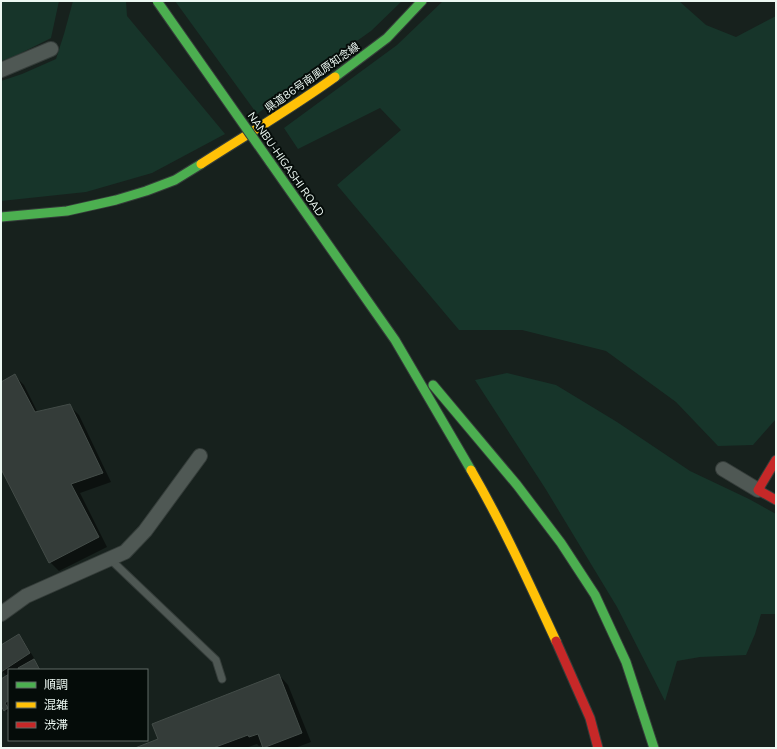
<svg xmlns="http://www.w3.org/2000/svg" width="777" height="749" viewBox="0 0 777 749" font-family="'Nunito Sans','Noto Sans JP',sans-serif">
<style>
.green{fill:#17352a}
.shadow{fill:#0007}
.building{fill:#343c39;stroke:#434c48}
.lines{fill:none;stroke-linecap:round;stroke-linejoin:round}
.lane-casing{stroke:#353d3a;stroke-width:9}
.street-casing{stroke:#353d3a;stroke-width:16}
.fast-casing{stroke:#353d3a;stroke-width:11}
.slow-casing{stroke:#353d3a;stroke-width:11}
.jam-casing{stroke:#353d3a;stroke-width:11}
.lane{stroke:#4f5854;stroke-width:7}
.street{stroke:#4f5854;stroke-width:14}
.fast{stroke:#4caf50;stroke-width:9}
.slow{stroke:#ffc107;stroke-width:9}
.jam{stroke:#c62828;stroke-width:9}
.fast-bridge-casing{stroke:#353d3a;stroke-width:11;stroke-linecap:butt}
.fast-bridge{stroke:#4caf50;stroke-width:9}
.labels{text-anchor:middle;stroke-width:4;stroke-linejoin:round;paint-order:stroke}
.street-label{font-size:11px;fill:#ecf8f2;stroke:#050c09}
</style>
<rect width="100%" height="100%" fill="#17211d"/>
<g class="green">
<path d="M 1,1 L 59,1 L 51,38 L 13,57 L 1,61 Z"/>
<path d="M 73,1 L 126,1 L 127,16 L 225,134 L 152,173 L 86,192 L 1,201 L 1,81 L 22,74 L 56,59 L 64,34 Z"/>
<path d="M 175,1 L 402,1 L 371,31 L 317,69 L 257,114 Z"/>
<path d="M 443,1 L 679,1 L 706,25 L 736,37 L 776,16 L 776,419 L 753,445 L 718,446 L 676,402 L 606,351 L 522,330 L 459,330 L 337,185 L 401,130 L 380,108 L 298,149 L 284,128 L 397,45 Z"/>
<path d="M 507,373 L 556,385 L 617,422 L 690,471 L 749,499 L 776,514 L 776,614 L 761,614 L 755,634 L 746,655 L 700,657 L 677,661 L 665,701 L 617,607 L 545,488 L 475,380 Z"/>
</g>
<g class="shadow">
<path d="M 15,376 L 24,385 L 38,413 L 70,406 L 79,415 L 111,482 L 80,493 L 107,547 L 59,571 L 50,562 L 1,467 L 1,383 Z"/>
<path d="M 19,635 L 23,640 L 34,658 L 33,659 L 38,665 L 41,670 L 9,670 L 9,714 L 5,710 L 1,704 L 1,680 L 7,676 L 1,670 L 1,646 Z"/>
<path d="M 279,675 L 288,685 L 311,742 L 295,748 L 265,748 L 263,744 L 259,746 L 257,744 L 246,748 L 138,748 L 159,740 Z"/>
</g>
<g class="building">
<path d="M 15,374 L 35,412 L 70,404 L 103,473 L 71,484 L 99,537 L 49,563 L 1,469 L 1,382 Z"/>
<path d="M 19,634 L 30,653 L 1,672 L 1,645 Z"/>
<path d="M 34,659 L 40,670 L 19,670 L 18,668 Z"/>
<path d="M 9,674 L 9,700 L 5,703 L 8,708 L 4,711 L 1,706 L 1,679 Z"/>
<path d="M 279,674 L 302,733 L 263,748 L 258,734 L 249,737 L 248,735 L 213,748 L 135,748 L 158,739 L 152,724 Z"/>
</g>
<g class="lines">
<defs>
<path id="lane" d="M 110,559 L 216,660 L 222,679"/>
<g id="street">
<path d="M 1,70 L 51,49"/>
<path d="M 723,469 L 758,490"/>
<path d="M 1,614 L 26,596 L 125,552 L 145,531 L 200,456"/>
</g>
<g id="fast">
<path d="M 335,77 L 387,38 L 422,1"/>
<path d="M 270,162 L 395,340 L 471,470"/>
<path d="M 1,217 L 67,211 L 116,200 L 146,191 L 175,180 L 201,164"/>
<path d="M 433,385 L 517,485 L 561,543 L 595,595 L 626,662 L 654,748"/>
</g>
<g id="slow">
<path d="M 201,164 C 246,135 292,108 335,77"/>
<path d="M 471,470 C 503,525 529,583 556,641"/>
</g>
<g id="jam">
<path d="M 776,460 L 758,490 L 776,500"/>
<path d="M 556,641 L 590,718 L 598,748"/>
</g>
</defs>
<use href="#lane" class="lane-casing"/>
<use href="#street" class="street-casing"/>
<use href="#fast" class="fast-casing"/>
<use href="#slow" class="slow-casing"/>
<use href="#jam" class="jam-casing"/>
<use href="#lane" class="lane"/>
<use href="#street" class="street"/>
<use href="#fast" class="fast"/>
<use href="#slow" class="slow"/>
<use href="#jam" class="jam"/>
<defs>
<path id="fast-bridge" d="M 157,1 L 270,162"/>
</defs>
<use href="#fast-bridge" class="fast-bridge-casing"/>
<use href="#fast-bridge" class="fast-bridge"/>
</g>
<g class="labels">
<g class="street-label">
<text transform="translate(312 77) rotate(-35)" y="4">県道86号南風原知念線</text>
<text transform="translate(286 164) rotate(55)" y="4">NANBU-HIGASHI ROAD</text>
</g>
</g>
<rect width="777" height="749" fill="none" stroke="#ecf8f2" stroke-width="4"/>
<rect x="8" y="669" width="140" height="72" fill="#050c09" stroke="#616a66"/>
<rect x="16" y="682" width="20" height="6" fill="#4caf50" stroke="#616a66"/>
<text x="44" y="689" font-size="12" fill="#ecf8f2">順調</text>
<rect x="16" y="702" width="20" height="6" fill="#ffc107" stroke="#616a66"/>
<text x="44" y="709" font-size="12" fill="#ecf8f2">混雑</text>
<rect x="16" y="722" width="20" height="6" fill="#c62828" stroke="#616a66"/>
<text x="44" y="729" font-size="12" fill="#ecf8f2">渋滞</text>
</svg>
